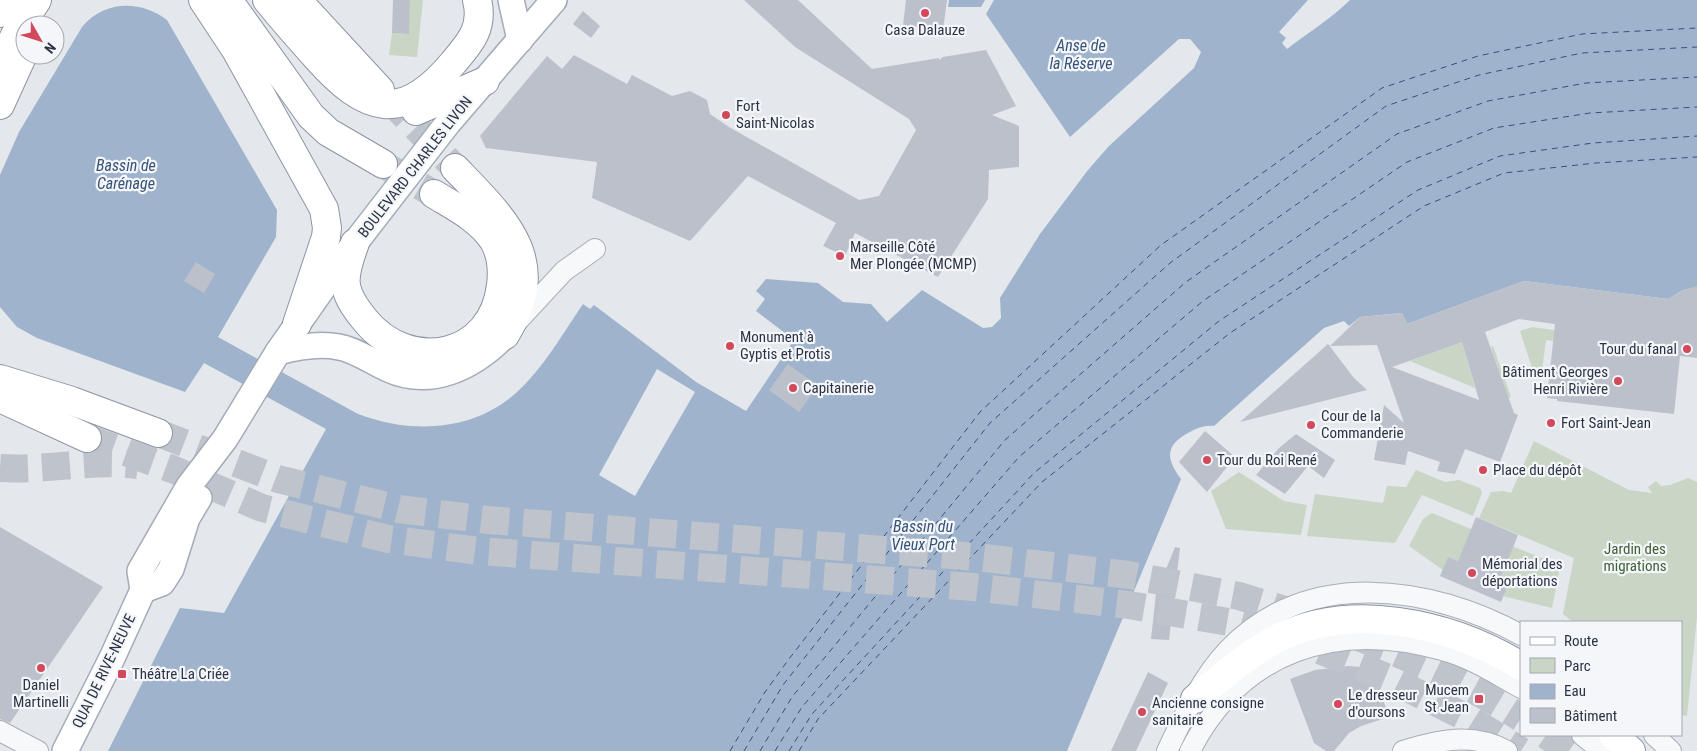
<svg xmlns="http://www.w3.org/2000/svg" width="1697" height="751" viewBox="0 0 1697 751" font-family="'Roboto Condensed',sans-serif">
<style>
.green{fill:#c9d6c5}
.water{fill:#9fb4cc}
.pier{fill:#e4e7ec}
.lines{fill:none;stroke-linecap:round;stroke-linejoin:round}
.ferry{stroke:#34527a;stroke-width:1;stroke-dasharray:6 5;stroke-linecap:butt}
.building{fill:#bbc0ca;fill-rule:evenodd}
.highway-tunnel{stroke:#bfc3cb;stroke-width:28;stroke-dasharray:28 14;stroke-linecap:butt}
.minor-casing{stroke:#a9aeb7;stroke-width:22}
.major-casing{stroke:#a3abb8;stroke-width:28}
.highway-casing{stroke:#8b94a3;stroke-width:30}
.minor{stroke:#f7f8fa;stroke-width:20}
.major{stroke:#fff;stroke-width:25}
.highway{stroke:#fff;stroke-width:28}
.poi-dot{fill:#d1495b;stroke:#f4f6f9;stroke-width:2}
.labels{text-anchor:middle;stroke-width:4.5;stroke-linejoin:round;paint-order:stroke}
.poi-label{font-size:15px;fill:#2b3445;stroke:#f4f6f9;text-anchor:start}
.street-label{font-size:15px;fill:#2b3445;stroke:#f4f6f9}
.park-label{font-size:15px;fill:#3f6138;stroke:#f4f6f9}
.water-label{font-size:16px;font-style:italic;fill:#34527a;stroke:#f4f6f9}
</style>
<rect width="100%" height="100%" fill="#e4e7ec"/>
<g class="green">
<path d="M 410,0 L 423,0 L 417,57 L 389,55 L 392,33 L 408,34 Z"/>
<path d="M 1532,327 L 1674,347 L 1673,356 L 1546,340 L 1542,370 L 1533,371 L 1520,331 Z"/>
<path d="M 1462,342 L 1475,388 L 1410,361 Z"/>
<path d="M 1493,346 L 1511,397 L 1508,398 L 1491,347 Z"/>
<path d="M 1534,441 L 1629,490 L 1652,493 L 1648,487 L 1656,481 L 1661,486 L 1670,485 L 1688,478 L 1697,482 L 1697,617 L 1687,716 L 1681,715 L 1681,622 L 1573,622 L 1563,614 L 1574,558 L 1479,518 L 1491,492 L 1503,491 L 1511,493 Z"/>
<path d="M 1416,470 L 1445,482 L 1459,480 L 1480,488 L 1482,493 L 1473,516 L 1422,495 L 1395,543 L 1307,536 L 1315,494 L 1383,503 L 1387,486 L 1406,487 Z"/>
<path d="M 1239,472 L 1284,501 L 1307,505 L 1301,535 L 1226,529 L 1211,491 Z"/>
<path d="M 1432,513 L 1556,564 L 1559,573 L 1552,608 L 1503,596 L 1509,583 L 1500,579 L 1509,557 L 1467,540 L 1458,561 L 1448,557 L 1443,570 L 1409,546 L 1423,519 Z"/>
</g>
<g class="water">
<path d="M 949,0 L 985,0 L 981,7 L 948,7 Z"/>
<path d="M 994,0 L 1308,0 L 1279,32 L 1286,38 L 1282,43 L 1287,49 C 1309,32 1331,19 1350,0 L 1697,0 L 1697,287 L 1683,290 L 1668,299 L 1524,281 L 1407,324 L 1402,313 L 1360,317 L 1349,326 L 1344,321 L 1324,328 L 1214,426 C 1204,425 1197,428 1188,433 C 1166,445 1165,458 1181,479 L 1067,751 L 108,751 L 180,608 L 224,613 L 326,429 L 204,363 L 185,392 L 37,338 L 17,327 L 0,307 L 0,175 L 19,132 L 82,27 C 104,0 141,0 167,20 L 277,210 L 276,237 L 218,337 L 358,414 C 411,434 472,432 516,393 C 543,369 563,333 583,304 L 590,309 L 594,305 L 696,382 L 746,411 L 794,340 L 756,311 L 765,299 L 756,291 L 766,279 L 818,283 L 843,302 L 871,304 L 887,322 L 922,290 L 983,328 L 992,327 L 1001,318 L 1000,298 L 1040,234 L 1088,170 L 1109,146 L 1194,68 L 1201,52 L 1190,39 L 1179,39 L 1070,137 L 986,14 Z"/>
</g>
<path class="pier" d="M 657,369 L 695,392 L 635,496 L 599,475 Z"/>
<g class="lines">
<g class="ferry">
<path d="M 730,751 L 765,692 L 789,659 L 980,412 L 1161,245 L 1382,88 L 1478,56 L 1582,34 L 1697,28"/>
<path d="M 744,751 L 783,685 L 990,423 L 1170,263 L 1386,106 L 1479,75 L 1582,53 L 1697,47"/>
<path d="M 760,751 L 792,697 L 1005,440 L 1186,282 L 1397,134 L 1488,101 L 1586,83 L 1697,77"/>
<path d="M 775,751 L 802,707 L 1019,457 L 1203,301 L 1407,162 L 1494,128 L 1590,113 L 1697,107"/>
<path d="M 789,751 L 812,714 L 1034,473 L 1219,321 L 1418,190 L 1500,156 L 1593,143 L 1697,136"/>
<path d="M 799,751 L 818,719 L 1042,482 L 1230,333 L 1424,206 L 1504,173 L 1596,163 L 1697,157"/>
</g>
</g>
<g class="building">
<path d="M 393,0 L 410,0 L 409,34 L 392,33 Z"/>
<path d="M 744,0 L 798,0 L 872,69 L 939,58 L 939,60 L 943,57 L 986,50 L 1016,106 L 992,115 L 1019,126 L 1019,167 L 989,170 L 988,199 L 938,277 L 855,233 L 845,256 L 823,246 L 836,223 L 748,176 L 690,241 L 592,198 L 597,162 L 486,148 L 480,136 L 547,56 L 562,69 L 574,55 L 627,84 L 632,75 L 672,96 L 690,91 L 707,100 L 710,114 L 729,127 L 859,200 L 879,196 L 916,130 L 909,119 L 795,47 Z"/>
<path d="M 906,0 L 947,0 L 943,30 L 903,25 Z"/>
<path d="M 583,11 L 600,26 L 591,38 L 573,24 Z"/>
<path d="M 196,262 L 215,274 L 204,293 L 184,281 Z"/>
<path d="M 1524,281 L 1668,299 L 1683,290 L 1697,286 L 1697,358 L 1680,356 L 1674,414 L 1557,401 L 1557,399 L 1547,398 L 1555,324 L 1519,319 L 1485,332 L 1514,413 L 1518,415 L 1500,462 L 1465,449 L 1455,474 L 1437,471 L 1440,462 L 1408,451 L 1405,465 L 1374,460 L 1384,405 L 1404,423 L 1377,345 L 1330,346 L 1360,317 L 1402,313 L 1407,324 ZM 1462,342 L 1479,400 L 1392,367 L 1432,353 Z"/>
<path d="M 1328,344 L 1354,378 L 1367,390 L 1240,422 Z"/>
<path d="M 788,364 L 818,386 L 799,412 L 769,390 Z"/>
<path d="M 1205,431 L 1235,457 L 1207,492 L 1179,462 Z"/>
<path d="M 1296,434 L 1335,460 L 1324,478 L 1308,466 L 1285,494 L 1256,475 L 1279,448 Z"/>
<path d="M 1476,517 L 1518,535 L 1500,579 L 1509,583 L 1501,602 L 1440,576 L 1448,557 L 1458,561 Z"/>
<path d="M 0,527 L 103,587 L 10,723 L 0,719 Z"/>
<path d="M 1175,547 L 1180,548 L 1169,640 L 1151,639 L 1156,594 Z"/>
<path d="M 1349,666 L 1372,668 L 1389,717 L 1361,726 L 1349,733 L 1334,751 L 1326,751 L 1314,743 L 1290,679 L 1315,670 Z"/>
<path d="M 1148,672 L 1168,683 L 1136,751 L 1111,751 Z"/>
</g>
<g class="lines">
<g class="highway-tunnel">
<path d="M 387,97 L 455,168"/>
<path d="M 384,165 L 434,194"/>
<path d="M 158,433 L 278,479 L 399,509 L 488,520 L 976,557 L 1129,575 L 1239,596 L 1308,617"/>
<path d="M 87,438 L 172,469 L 262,508 L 388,539 L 479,551 L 973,587 L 1129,605 L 1229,622 L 1290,638 L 1386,677 L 1471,720 L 1521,751"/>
<path d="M 0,468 C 46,471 92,459 138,465"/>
<path d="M 1359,637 C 1415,660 1471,685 1521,718"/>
<path d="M 1546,735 L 1570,751"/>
</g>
<defs>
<g id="minor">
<path d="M 515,324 L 564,271 L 595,249"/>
<path d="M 0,731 L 38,751"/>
<path d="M 1582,735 L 1602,751"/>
<path d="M 1654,735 L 1671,751"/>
<path d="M 1167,751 C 1183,718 1202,677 1228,650 C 1306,567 1431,585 1521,635"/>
<path d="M 1190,751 C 1241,651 1336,620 1442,650 C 1470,657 1496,674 1521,688"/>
<path d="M 1403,751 C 1438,740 1473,732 1507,751"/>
</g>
<g id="major">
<path d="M 511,0 L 520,40"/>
<path d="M 278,352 C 297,347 320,343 339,347 C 356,350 372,362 388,369 C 432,389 475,366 505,335"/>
<path d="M 143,590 L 162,583 L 171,569 L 187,518 L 199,498"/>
<path d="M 65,751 L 112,658 L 143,590 L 140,571 L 189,486 L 225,439 L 278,352 L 348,252 L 448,123 L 554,0"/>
</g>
<g id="highway">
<path d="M 203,0 L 236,50 L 324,209 L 327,228 L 326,237 L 297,324"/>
<path d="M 228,0 L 311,116 L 328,132 L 383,164"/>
<path d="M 267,0 C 283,20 300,39 317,58 C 366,113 402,124 453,63 C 470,43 484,28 477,0"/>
<path d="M 297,0 L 380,90"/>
<path d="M 0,13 L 8,0"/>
<path d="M 0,66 L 18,29 L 37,0"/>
<path d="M 0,105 L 25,50"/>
<path d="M 416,111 L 485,81"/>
<path d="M 455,168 C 505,220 551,261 505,335"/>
<path d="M 355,243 C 342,278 340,290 365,320 C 410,375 493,358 501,285 C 503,270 501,254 494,241 C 480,219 455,207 434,194"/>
<path d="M 0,379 L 72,401 L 158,433"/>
<path d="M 0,398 L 87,438"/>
<path d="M 1195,699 C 1219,679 1243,658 1271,642 C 1347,599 1450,623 1521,666"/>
<path d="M 1613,735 L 1631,751"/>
</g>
</defs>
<use href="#minor" class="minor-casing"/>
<use href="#major" class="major-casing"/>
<use href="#highway" class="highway-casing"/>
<use href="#minor" class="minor"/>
<use href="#major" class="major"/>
<use href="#highway" class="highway"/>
</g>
<g class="poi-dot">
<circle cx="925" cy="13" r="5"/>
<circle cx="726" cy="115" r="5"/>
<circle cx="840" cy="256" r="5"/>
<circle cx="730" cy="346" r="5"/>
<circle cx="1687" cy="349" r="5"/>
<circle cx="1618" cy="381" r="5"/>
<circle cx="793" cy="388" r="5"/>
<circle cx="1551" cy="423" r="5"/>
<circle cx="1311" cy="425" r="5"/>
<circle cx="1207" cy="460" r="5"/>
<circle cx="1483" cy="470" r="5"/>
<circle cx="1472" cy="573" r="5"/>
<circle cx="41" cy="668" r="5"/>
<rect x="117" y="669" width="10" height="10" rx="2.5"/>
<rect x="1474" y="694" width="10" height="10" rx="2.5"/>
<circle cx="1338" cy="704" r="5"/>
<circle cx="1142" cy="712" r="5"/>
</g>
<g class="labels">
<g class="poi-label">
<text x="925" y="35" text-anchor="middle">Casa Dalauze</text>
<text x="736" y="111">Fort<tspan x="736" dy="17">Saint-Nicolas</tspan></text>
<text x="850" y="252">Marseille Côté<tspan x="850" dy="17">Mer Plongée (MCMP)</tspan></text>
<text x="740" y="342">Monument à<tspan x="740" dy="17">Gyptis et Protis</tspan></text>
<text x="1677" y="354" text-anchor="end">Tour du fanal</text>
<text x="1608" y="377" text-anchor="end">Bâtiment Georges<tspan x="1608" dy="17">Henri Rivière</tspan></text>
<text x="803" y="393">Capitainerie</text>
<text x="1321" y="421">Cour de la<tspan x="1321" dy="17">Commanderie</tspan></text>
<text x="1561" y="428">Fort Saint-Jean</text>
<text x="1217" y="465">Tour du Roi René</text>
<text x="1493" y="475">Place du dépôt</text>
<text x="1482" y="569">Mémorial des<tspan x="1482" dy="17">déportations</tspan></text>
<text x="132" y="679">Théâtre La Criée</text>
<text x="41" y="690" text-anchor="middle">Daniel<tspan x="41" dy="17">Martinelli</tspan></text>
<text x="1469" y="695" text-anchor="end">Mucem<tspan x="1469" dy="17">St Jean</tspan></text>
<text x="1348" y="700">Le dresseur<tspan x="1348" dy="17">d'oursons</tspan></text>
<text x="1152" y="708">Ancienne consigne<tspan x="1152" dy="17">sanitaire</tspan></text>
</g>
<g class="street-label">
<text transform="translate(415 167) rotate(-52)" y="5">BOULEVARD CHARLES LIVON</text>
<text transform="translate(104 671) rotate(-64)" y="5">QUAI DE RIVE-NEUVE</text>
</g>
<g class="park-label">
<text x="1635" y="554">Jardin des<tspan x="1635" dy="17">migrations</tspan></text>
</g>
<g class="water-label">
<text x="1081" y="51">Anse de<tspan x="1081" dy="18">la Réserve</tspan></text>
<text x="126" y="171">Bassin de<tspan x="126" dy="18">Carénage</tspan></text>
<text x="923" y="532">Bassin du<tspan x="923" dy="18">Vieux Port</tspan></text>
</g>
</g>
<rect x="1520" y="621" width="162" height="115" fill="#f4f6f9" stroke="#a4a8b1"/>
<rect x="1530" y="637" width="25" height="8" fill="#ffffff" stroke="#a4a8b1"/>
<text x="1564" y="646" font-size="15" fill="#2b3445">Route</text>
<rect x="1530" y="658" width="25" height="15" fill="#c9d6c5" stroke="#a4a8b1"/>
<text x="1564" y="671" font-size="15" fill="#2b3445">Parc</text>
<rect x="1530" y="684" width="25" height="15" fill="#9fb4cc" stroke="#a4a8b1"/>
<text x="1564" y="696" font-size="15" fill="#2b3445">Eau</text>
<rect x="1530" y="708" width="25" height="15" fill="#bbc0ca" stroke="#a4a8b1"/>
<text x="1564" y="721" font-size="15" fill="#2b3445">Bâtiment</text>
<g transform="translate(40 40) rotate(129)"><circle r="24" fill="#f4f6f9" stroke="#a4a8b1"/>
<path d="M0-4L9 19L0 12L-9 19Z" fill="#d1495b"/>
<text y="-8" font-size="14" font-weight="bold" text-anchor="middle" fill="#2b3445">N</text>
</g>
</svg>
